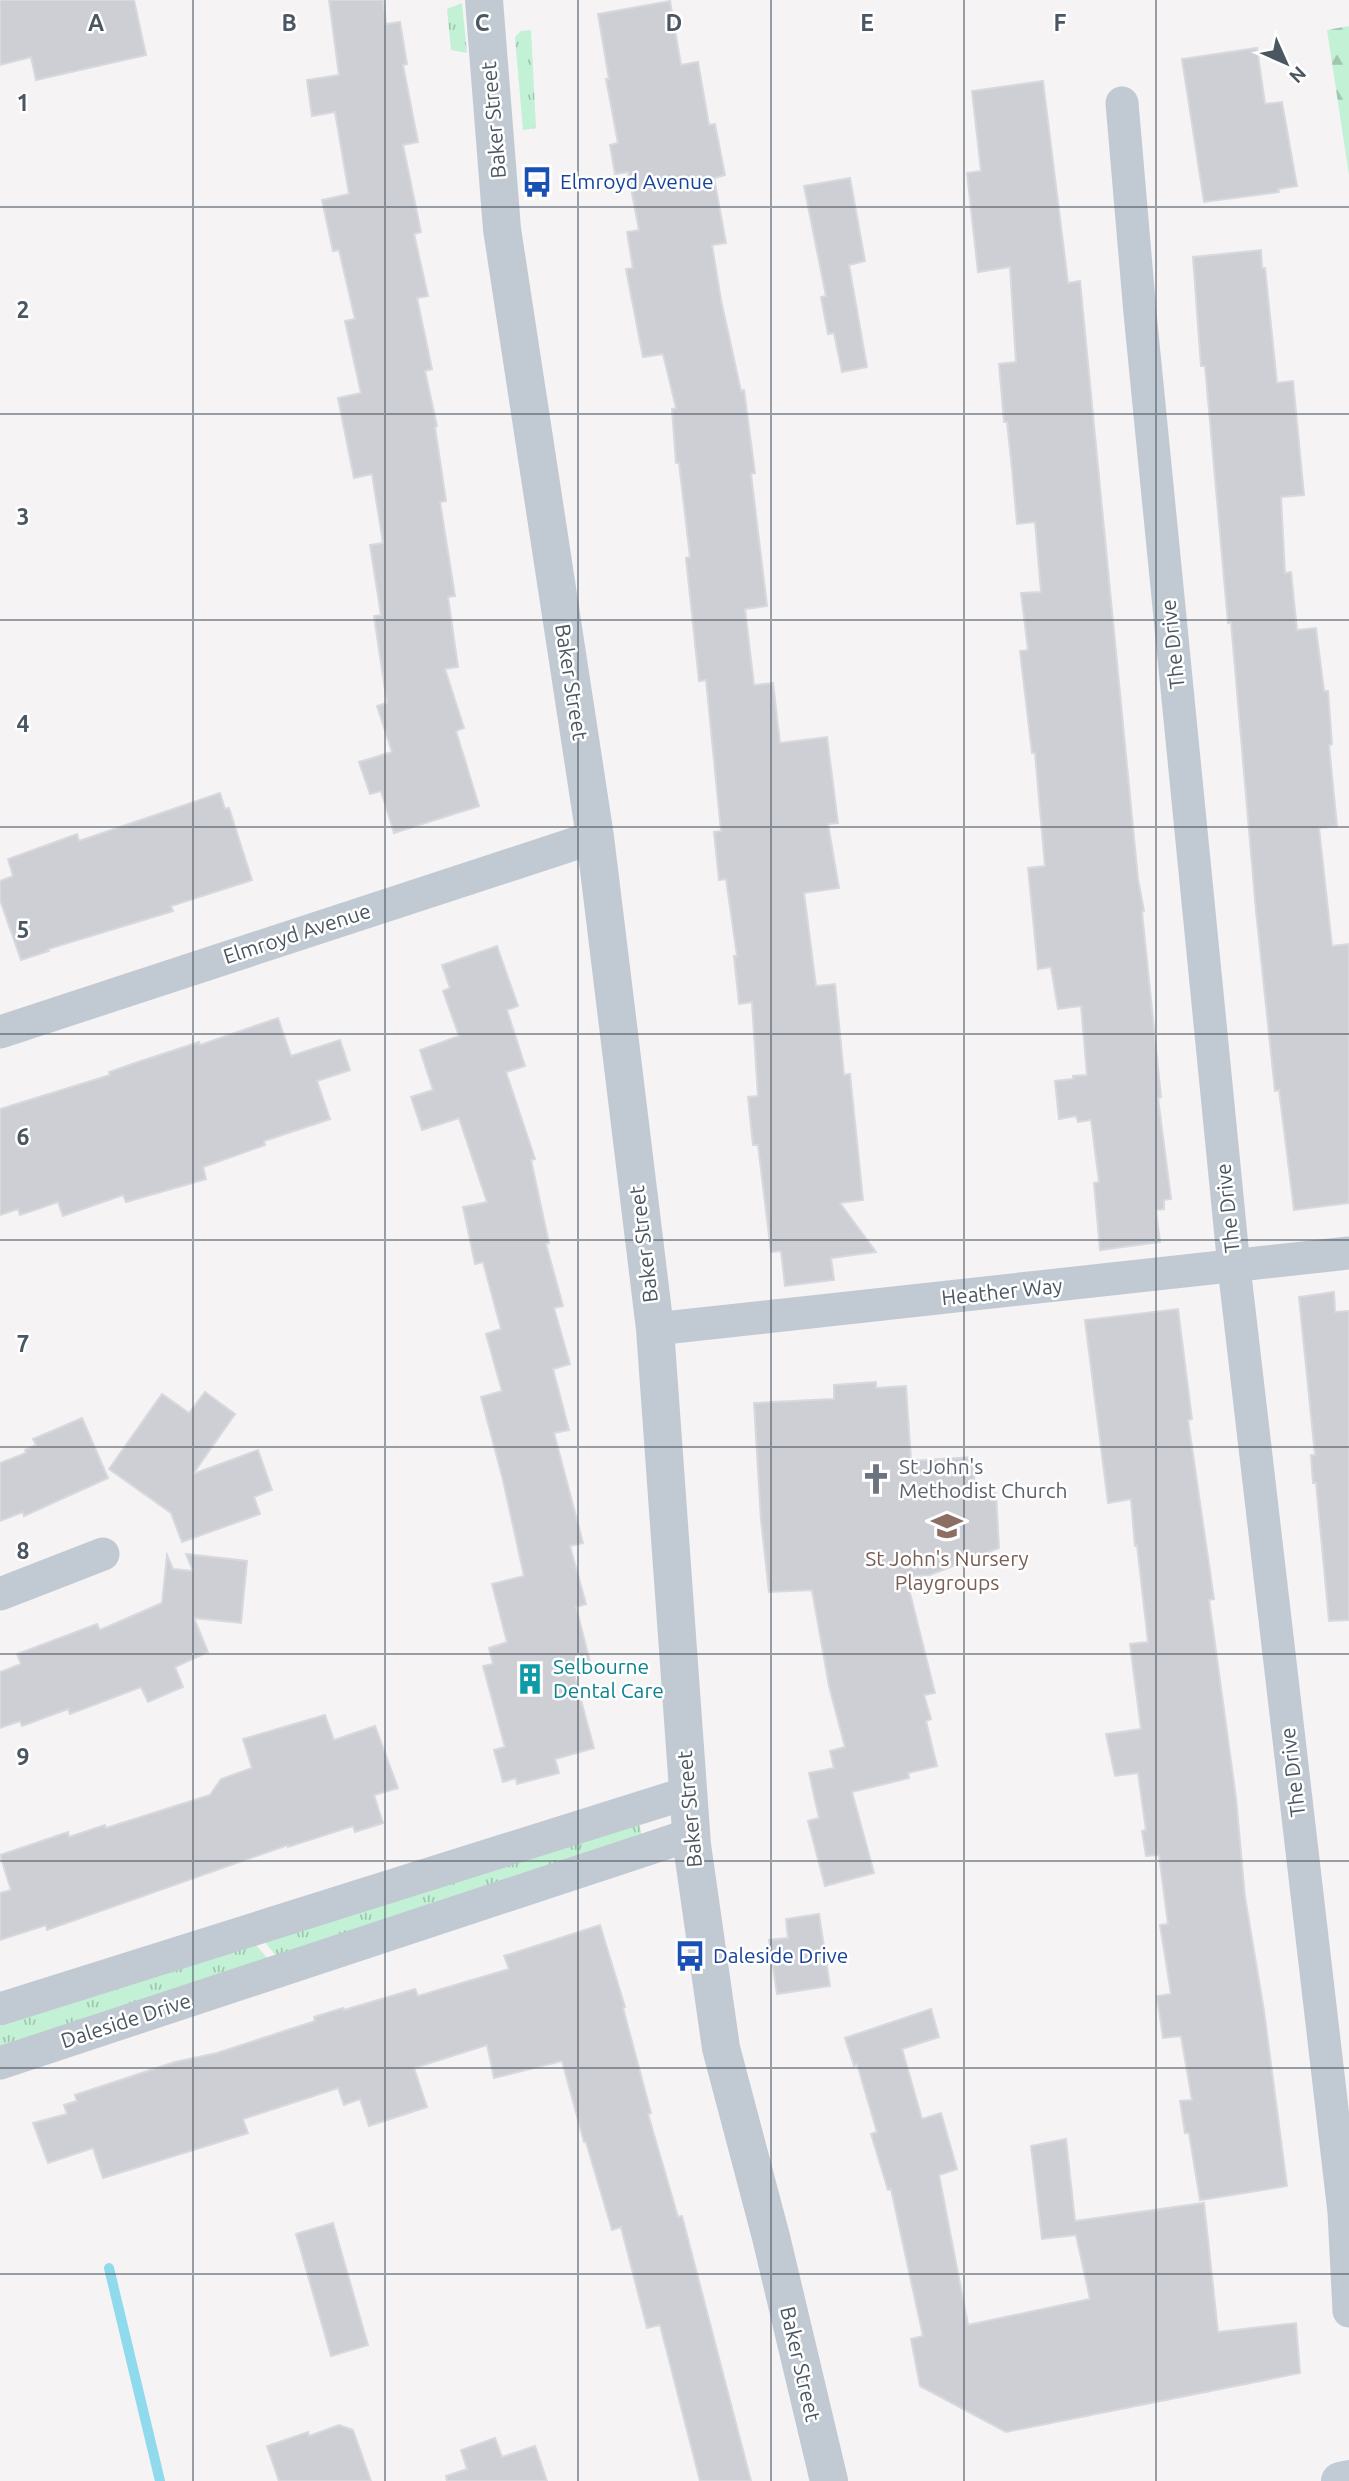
<svg xmlns="http://www.w3.org/2000/svg" width="1349" height="2481" viewBox="0 0 1349 2481" font-family="Ubuntu,sans-serif">
<style>
.grass{fill:url(#grass-tufts)}
.forest{fill:url(#forest-firs)}
.lines{fill:none;stroke-linecap:round;stroke-linejoin:round}
.stream{stroke:#90daee;stroke-width:10}
.building{fill:#cdcfd5;stroke:#d7d9de;stroke-width:2}
.minor{stroke:#c1cad2;stroke-width:33}
.tertiary{stroke:#c1cad2;stroke-width:38}
.secondary{stroke:#c1cbd6;stroke-width:38}
.grid{fill:none;stroke:#4a5661;stroke-width:2;stroke-opacity:0.55}
.labels{text-anchor:middle;stroke-width:5;stroke-linejoin:round;paint-order:stroke}
.street-label{font-size:21px;fill:#4a5661;stroke:#fff}
.transit-label{font-size:21px;fill:#164399;stroke:#fff;text-anchor:start}
.worship-label{font-size:21px;fill:#5b616d;stroke:#fff;text-anchor:start}
.education-label{font-size:21px;fill:#785e54;stroke:#fff}
.culture-label{font-size:21px;fill:#0d838f;stroke:#fff;text-anchor:start}
.grid-label{font-size:23px;text-anchor:middle;font-weight:bold;fill:#4a5661;stroke:#fff;stroke-width:5;stroke-linejoin:round;paint-order:stroke}
</style>
<defs>
<pattern id="grass-tufts" width="24" height="20" patternUnits="userSpaceOnUse" patternTransform="scale(1.75)"><rect width="24" height="20" fill="#c3f1d5"/><path d="M3 7l-1-3M5 7V3M7 7l1-3M15 17l-1-3M17 17v-4M19 17l1-3" fill="none" stroke="#a0c6b0"/></pattern>
<pattern id="forest-firs" width="22" height="20" patternUnits="userSpaceOnUse" patternTransform="scale(1.75)"><rect width="22" height="20" fill="#c3f1d5"/><path d="M5 1l3.5 6h-7zM16 11l3.5 6h-7z" fill="#a0c6b0"/></pattern>
</defs>
<rect width="100%" height="100%" fill="#f5f3f3"/>
<g class="grass">
<path d="M 462,3 L 467,53 L 451,50 L 447,9 Z"/>
<path d="M 531,30 L 536,128 L 523,130 L 515,37 L 521,31 Z"/>
<path d="M 638,1820 L 643,1839 L 276,1956 L 265,1942 Z"/>
<path d="M 256,1945 L 268,1959 L 0,2046 L 0,2026 Z"/>
</g>
<path class="forest" d="M 1349,26 L 1349,175 L 1327,30 Z"/>
<g class="lines">
<path class="stream" d="M 109,2268 L 160,2481"/>
</g>
<g class="building">
<path d="M 0,0 L 134,0 L 146,55 L 36,80 L 31,57 L 0,65 Z"/>
<path d="M 329,0 L 383,0 L 386,24 L 400,22 L 407,64 L 403,65 L 418,142 L 403,145 L 421,232 L 414,234 L 428,296 L 417,298 L 432,369 L 425,371 L 437,426 L 435,427 L 446,501 L 440,502 L 455,596 L 448,597 L 458,667 L 445,669 L 464,728 L 456,731 L 479,806 L 394,833 L 381,791 L 370,794 L 359,762 L 392,752 L 377,706 L 387,703 L 374,616 L 381,615 L 370,545 L 383,543 L 372,474 L 354,478 L 338,398 L 361,393 L 345,321 L 355,319 L 339,250 L 333,251 L 322,200 L 349,194 L 335,112 L 312,116 L 307,80 L 339,75 Z"/>
<path d="M 670,1 L 681,65 L 698,62 L 709,125 L 715,124 L 725,175 L 714,178 L 726,243 L 712,245 L 721,300 L 741,391 L 744,390 L 755,473 L 751,474 L 767,606 L 745,609 L 754,685 L 773,683 L 780,743 L 827,737 L 838,823 L 828,824 L 839,888 L 804,893 L 816,986 L 835,984 L 844,1075 L 850,1074 L 863,1200 L 840,1203 L 876,1252 L 831,1258 L 834,1280 L 785,1286 L 781,1251 L 771,1252 L 758,1145 L 753,1145 L 748,1097 L 758,1096 L 752,1002 L 739,1004 L 734,956 L 737,956 L 726,879 L 719,880 L 714,832 L 721,831 L 706,680 L 699,681 L 686,558 L 690,557 L 679,463 L 676,463 L 672,409 L 676,408 L 663,354 L 643,357 L 626,269 L 633,268 L 627,232 L 639,230 L 628,172 L 615,174 L 610,145 L 618,143 L 606,79 L 609,79 L 598,14 Z"/>
<path d="M 1257,48 L 1265,104 L 1282,102 L 1297,186 L 1278,189 L 1279,192 L 1204,202 L 1182,59 Z"/>
<path d="M 1043,81 L 1068,283 L 1080,281 L 1138,879 L 1144,911 L 1142,912 L 1161,1097 L 1158,1098 L 1171,1199 L 1164,1200 L 1164,1209 L 1156,1210 L 1160,1242 L 1100,1250 L 1094,1183 L 1099,1182 L 1091,1120 L 1078,1122 L 1076,1116 L 1059,1119 L 1055,1081 L 1073,1079 L 1073,1076 L 1087,1075 L 1081,1006 L 1058,1009 L 1051,967 L 1038,969 L 1028,868 L 1045,866 L 1035,753 L 1032,753 L 1020,651 L 1028,650 L 1021,593 L 1041,592 L 1035,522 L 1017,524 L 1013,479 L 1007,422 L 1004,422 L 999,364 L 1016,362 L 1010,267 L 978,272 L 967,173 L 981,171 L 972,91 Z"/>
<path d="M 850,178 L 865,261 L 849,265 L 867,367 L 842,372 L 834,333 L 828,334 L 821,297 L 826,296 L 804,186 Z"/>
<path d="M 1261,250 L 1262,268 L 1265,268 L 1277,383 L 1293,381 L 1304,495 L 1281,497 L 1285,573 L 1291,572 L 1297,630 L 1316,628 L 1324,691 L 1328,691 L 1332,744 L 1329,745 L 1337,826 L 1319,828 L 1332,946 L 1349,944 L 1349,1203 L 1294,1210 L 1279,1090 L 1275,1091 L 1256,911 L 1231,622 L 1228,623 L 1205,366 L 1201,366 L 1193,257 Z"/>
<path d="M 220,793 L 225,809 L 229,808 L 252,880 L 171,906 L 173,911 L 48,949 L 49,951 L 21,960 L 0,900 L 0,881 L 13,876 L 8,859 L 77,834 L 79,841 Z"/>
<path d="M 497,946 L 518,1006 L 507,1010 L 525,1066 L 506,1072 L 535,1159 L 531,1160 L 549,1243 L 546,1244 L 563,1306 L 554,1308 L 570,1364 L 553,1369 L 569,1430 L 554,1433 L 583,1543 L 570,1546 L 586,1604 L 576,1607 L 590,1662 L 572,1667 L 594,1748 L 555,1759 L 559,1773 L 517,1784 L 516,1778 L 503,1782 L 494,1750 L 505,1747 L 483,1666 L 493,1664 L 489,1648 L 507,1642 L 492,1584 L 524,1576 L 503,1480 L 481,1397 L 502,1391 L 486,1334 L 501,1329 L 483,1262 L 475,1264 L 463,1207 L 487,1202 L 459,1118 L 422,1130 L 411,1097 L 433,1090 L 420,1050 L 459,1036 L 443,991 L 450,988 L 442,965 Z"/>
<path d="M 278,1018 L 291,1056 L 340,1040 L 350,1070 L 317,1081 L 330,1119 L 264,1141 L 265,1145 L 203,1167 L 206,1179 L 126,1202 L 123,1195 L 63,1216 L 58,1202 L 20,1215 L 18,1209 L 0,1215 L 0,1109 L 110,1075 L 109,1072 L 135,1063 L 199,1042 L 200,1045 Z"/>
<path d="M 1334,1292 L 1335,1312 L 1349,1311 L 1349,1620 L 1329,1621 L 1316,1483 L 1313,1483 L 1311,1455 L 1315,1455 L 1299,1297 Z"/>
<path d="M 1178,1309 L 1192,1419 L 1188,1420 L 1214,1599 L 1209,1600 L 1236,1798 L 1245,1897 L 1264,2011 L 1287,2186 L 1200,2200 L 1189,2133 L 1185,2133 L 1180,2101 L 1192,2100 L 1181,2036 L 1163,2038 L 1157,1996 L 1171,1994 L 1160,1925 L 1168,1924 L 1159,1855 L 1146,1856 L 1142,1831 L 1146,1830 L 1138,1773 L 1115,1776 L 1106,1734 L 1141,1729 L 1130,1644 L 1148,1642 L 1137,1545 L 1135,1546 L 1131,1499 L 1108,1503 L 1085,1320 Z"/>
<path d="M 876,1382 L 876,1388 L 906,1386 L 911,1461 L 972,1457 L 976,1495 L 996,1493 L 999,1548 L 930,1575 L 906,1577 L 935,1693 L 924,1695 L 931,1719 L 926,1721 L 937,1766 L 908,1773 L 909,1778 L 852,1792 L 874,1873 L 825,1886 L 808,1821 L 819,1818 L 809,1773 L 834,1768 L 830,1751 L 845,1747 L 829,1686 L 812,1590 L 769,1592 L 761,1520 L 754,1403 L 834,1399 L 834,1385 Z"/>
<path d="M 205,1392 L 235,1414 L 193,1474 L 258,1450 L 272,1490 L 254,1497 L 260,1514 L 182,1542 L 171,1513 L 109,1469 L 162,1394 L 189,1413 Z"/>
<path d="M 82,1418 L 108,1478 L 24,1516 L 23,1512 L 0,1521 L 0,1463 L 26,1453 L 25,1450 L 36,1445 L 33,1439 Z"/>
<path d="M 186,1554 L 247,1561 L 241,1623 L 194,1618 L 208,1652 L 175,1667 L 183,1687 L 148,1702 L 141,1687 L 70,1714 L 68,1709 L 22,1726 L 20,1721 L 0,1728 L 0,1672 L 21,1664 L 17,1654 L 97,1624 L 100,1630 L 162,1603 L 167,1555 L 173,1569 L 193,1571 Z"/>
<path d="M 325,1715 L 334,1740 L 375,1726 L 398,1788 L 374,1795 L 383,1823 L 355,1832 L 353,1826 L 288,1847 L 288,1845 L 47,1930 L 46,1925 L 0,1940 L 0,1893 L 11,1890 L 0,1855 L 68,1832 L 69,1837 L 105,1825 L 106,1828 L 210,1795 L 221,1779 L 252,1768 L 243,1739 Z"/>
<path d="M 819,1914 L 830,1986 L 777,1994 L 769,1940 L 788,1938 L 786,1919 Z"/>
<path d="M 600,1925 L 625,2007 L 623,2008 L 651,2113 L 648,2114 L 678,2217 L 682,2216 L 751,2481 L 700,2481 L 660,2325 L 647,2328 L 621,2227 L 612,2230 L 586,2142 L 584,2142 L 562,2061 L 494,2078 L 487,2045 L 414,2068 L 427,2107 L 369,2126 L 360,2099 L 344,2105 L 338,2088 L 243,2119 L 248,2133 L 103,2178 L 93,2148 L 48,2163 L 33,2123 L 67,2114 L 64,2105 L 77,2101 L 75,2095 L 175,2062 L 217,2053 L 315,2021 L 314,2017 L 343,2008 L 344,2010 L 415,1989 L 418,1996 L 509,1969 L 504,1956 Z"/>
<path d="M 931,2009 L 939,2037 L 902,2049 L 922,2119 L 941,2113 L 957,2169 L 939,2175 L 968,2325 L 1090,2299 L 1076,2235 L 1042,2239 L 1031,2146 L 1066,2139 L 1075,2221 L 1204,2203 L 1218,2332 L 1296,2323 L 1300,2373 L 1006,2432 L 920,2386 L 911,2339 L 923,2336 L 891,2189 L 888,2190 L 871,2134 L 877,2132 L 857,2064 L 854,2066 L 845,2038 Z"/>
<path d="M 333,2223 L 368,2345 L 331,2356 L 296,2234 Z"/>
<path d="M 339,2425 L 353,2430 L 371,2481 L 279,2481 L 267,2446 L 308,2432 L 309,2436 Z"/>
<path d="M 495,2438 L 502,2457 L 535,2446 L 547,2481 L 447,2481 L 446,2476 L 467,2469 L 461,2450 Z"/>
</g>
<g class="lines">
<g class="minor">
<path d="M 1122,103 L 1140,313 L 1234,1267 L 1344,2212 L 1349,2311"/>
<path d="M 0,1032 L 595,837"/>
<path d="M 655,1329 L 1349,1253"/>
<path d="M 0,1594 L 103,1554"/>
<path d="M 0,2009 L 687,1793"/>
<path d="M 0,2063 L 690,1835"/>
</g>
<path class="tertiary" d="M 484,0 L 502,229 L 595,837 L 655,1329 L 692,1845 L 721,2048 L 771,2237 L 829,2481"/>
<path class="secondary" d="M 1340,2481 L 1349,2479"/>
</g>
<path class="grid" d="M 193,0 L 193,2481M 385,0 L 385,2481M 578,0 L 578,2481M 771,0 L 771,2481M 964,0 L 964,2481M 1156,0 L 1156,2481M 0,207 L 1349,207M 0,414 L 1349,414M 0,620 L 1349,620M 0,827 L 1349,827M 0,1034 L 1349,1034M 0,1240 L 1349,1240M 0,1447 L 1349,1447M 0,1654 L 1349,1654M 0,1861 L 1349,1861M 0,2068 L 1349,2068M 0,2274 L 1349,2274"/>
<defs>
<symbol id="bus-bare" viewBox="-9 -9 18 18"><path d="M-5-6H5V4H4V6H2V4H-2V6H-4V4H-5ZM-3.5-4V0h7V-4ZM-3.5 1.2v1.5H-2V1.2ZM2 1.2v1.5H3.5V1.2Z" fill="#1a4fb4" stroke="#fff" stroke-width="2.5" paint-order="stroke"/></symbol>
<symbol id="church-bare" viewBox="-9 -9 18 18"><path d="M-1.2-6h2.4v3.5h3.3v2.4h-3.3V6h-2.4V-.1h-3.3v-2.4h3.3Z" fill="#6b7280" stroke="#fff" stroke-width="2.5" paint-order="stroke"/></symbol>
<symbol id="school-bare" viewBox="-9 -9 18 18"><path d="M0-5L7-2L0 1L-7-2ZM-4 1L0 2.5L4 1V4Q0 6-4 4Z" fill="#8d6e63" stroke="#fff" stroke-width="2.5" paint-order="stroke"/></symbol>
<symbol id="building-bare" viewBox="-9 -9 18 18"><path d="M-4-6H4V6H1V3H-1V6H-4ZM-2.5-4.3h1.7v1.8h-1.7ZM.8-4.3h1.7v1.8H.8ZM-2.5-1h1.7V.8h-1.7ZM.8-1h1.7V.8H.8Z" fill="#0f9aa8" stroke="#fff" stroke-width="2.5" paint-order="stroke"/></symbol>
</defs>
<g fill-rule="evenodd">
<use href="#bus-bare" x="515" y="160" width="44" height="44"/>
<use href="#church-bare" x="854" y="1457" width="44" height="44"/>
<use href="#school-bare" x="925" y="1504" width="44" height="44"/>
<use href="#building-bare" x="508" y="1657" width="44" height="44"/>
<use href="#bus-bare" x="668" y="1934" width="44" height="44"/>
</g>
<g class="labels">
<g class="street-label">
<text transform="translate(494 120) rotate(-95)" y="7">Baker Street</text>
<text transform="translate(1173 644) rotate(-96)" y="7">The Drive</text>
<text transform="translate(571 682) rotate(81)" y="7">Baker Street</text>
<text transform="translate(297 934) rotate(-18)" y="7">Elmroyd Avenue</text>
<text transform="translate(1228 1208) rotate(-96)" y="7">The Drive</text>
<text transform="translate(644 1244) rotate(-97)" y="7">Baker Street</text>
<text transform="translate(1002 1292) rotate(-6)" y="7">Heather Way</text>
<text transform="translate(1293 1772) rotate(-97)" y="7">The Drive</text>
<text transform="translate(690 1809) rotate(-95)" y="7">Baker Street</text>
<text transform="translate(126 2021) rotate(-18)" y="7">Daleside Drive</text>
<text transform="translate(800 2364) rotate(77)" y="7">Baker Street</text>
</g>
<g class="transit-label">
<text x="560" y="189">Elmroyd Avenue</text>
<text x="713" y="1963">Daleside Drive</text>
</g>
<g class="worship-label">
<text x="899" y="1474">St John's<tspan x="899" dy="24">Methodist Church</tspan></text>
</g>
<g class="education-label">
<text x="947" y="1566">St John's Nursery<tspan x="947" dy="24">Playgroups</tspan></text>
</g>
<g class="culture-label">
<text x="553" y="1674">Selbourne<tspan x="553" dy="24">Dental Care</tspan></text>
</g>
</g>
<g class="grid-label">
<text x="96" y="31">A</text>
<text x="289" y="31">B</text>
<text x="482" y="31">C</text>
<text x="674" y="31">D</text>
<text x="867" y="31">E</text>
<text x="1060" y="31">F</text>
<text x="23" y="111">1</text>
<text x="23" y="318">2</text>
<text x="23" y="525">3</text>
<text x="23" y="732">4</text>
<text x="23" y="938">5</text>
<text x="23" y="1145">6</text>
<text x="23" y="1352">7</text>
<text x="23" y="1559">8</text>
<text x="23" y="1765">9</text>
</g>
<g transform="translate(1286 63) rotate(135)" stroke="#ffffff" stroke-width="5" paint-order="stroke">
<path d="M0-5L12 26L0 18L-12 26Z" fill="#4a5661"/>
<text y="-10" font-size="19" font-weight="bold" text-anchor="middle" fill="#4a5661">N</text>
</g>
</svg>
